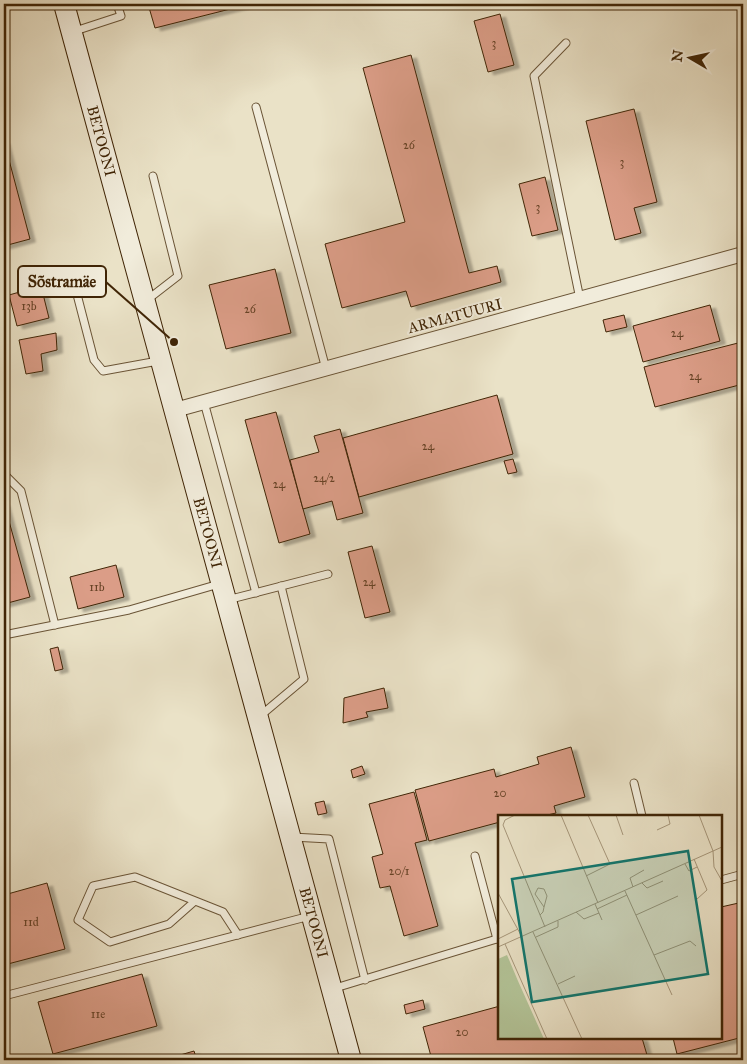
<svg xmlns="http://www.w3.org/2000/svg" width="747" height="1064" viewBox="0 0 747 1064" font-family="'IM FELL Great Primer',serif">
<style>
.building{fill:#db9d87;stroke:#402506;filter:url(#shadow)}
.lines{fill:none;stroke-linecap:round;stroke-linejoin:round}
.lane-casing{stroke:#6a5436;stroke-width:9}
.street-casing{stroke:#6a5436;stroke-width:16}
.secondary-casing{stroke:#402506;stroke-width:22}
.lane{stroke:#f1ecdb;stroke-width:7}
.street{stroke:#f1ecdb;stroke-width:14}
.secondary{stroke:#f1ecdb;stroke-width:20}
.labels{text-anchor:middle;stroke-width:4;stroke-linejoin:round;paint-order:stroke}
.number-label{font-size:12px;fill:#674326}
.street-label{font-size:15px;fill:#402506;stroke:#f1ecdb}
.inset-road{fill:none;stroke:#a6967a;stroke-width:1}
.view{fill:#0f766e;fill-opacity:0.15;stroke:#0f766e;stroke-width:2.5}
.inset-edge{fill:none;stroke:#402506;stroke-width:2.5}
.leader{fill:none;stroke:#402506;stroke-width:2}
.callout-dot{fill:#402506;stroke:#f1ecdb;stroke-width:2}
.callout{fill:#f1ecdb;stroke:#402506;stroke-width:2}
.callout-label{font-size:16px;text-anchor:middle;font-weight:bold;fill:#402506}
</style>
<defs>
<filter id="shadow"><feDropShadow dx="5.5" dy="3" stdDeviation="1" flood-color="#0004"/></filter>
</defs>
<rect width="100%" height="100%" fill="#eae2c7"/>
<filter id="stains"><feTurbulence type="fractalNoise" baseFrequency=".004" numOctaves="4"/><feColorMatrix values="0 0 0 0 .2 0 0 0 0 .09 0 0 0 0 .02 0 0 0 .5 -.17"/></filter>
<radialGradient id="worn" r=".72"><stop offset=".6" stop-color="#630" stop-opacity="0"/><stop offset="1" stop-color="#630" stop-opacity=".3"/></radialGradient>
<g class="building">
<path d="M 148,4 L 250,4 L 155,28 Z"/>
<path d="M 500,14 L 514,65 L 488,72 L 474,21 Z"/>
<path d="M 411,55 L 469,273 L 497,266 L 501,282 L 411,307 L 406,291 L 342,308 L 325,244 L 405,222 L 363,68 Z"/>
<path d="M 634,109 L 657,202 L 634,208 L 641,233 L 615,240 L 586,121 Z"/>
<path d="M 4,141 L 30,239 L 4,246 Z"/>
<path d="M 545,177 L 558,230 L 532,236 L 519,184 Z"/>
<path d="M 275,269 L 291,333 L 226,349 L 209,285 Z"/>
<path d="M 41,286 L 49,318 L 17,326 L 9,295 Z"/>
<path d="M 710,305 L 720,341 L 643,362 L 633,326 Z"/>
<path d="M 624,315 L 627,327 L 606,332 L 603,320 Z"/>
<path d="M 56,333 L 57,350 L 41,354 L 43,371 L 26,374 L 19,340 Z"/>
<path d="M 738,343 L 743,361 L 743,384 L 655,407 L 644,367 Z"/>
<path d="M 497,395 L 513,454 L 359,497 L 343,438 Z"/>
<path d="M 276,412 L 310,534 L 279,543 L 245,420 Z"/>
<path d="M 340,429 L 363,513 L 337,520 L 332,501 L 303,509 L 290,460 L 319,452 L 314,436 Z"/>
<path d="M 513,459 L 517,472 L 508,474 L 504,461 Z"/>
<path d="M 4,503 L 30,597 L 4,604 Z"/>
<path d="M 372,546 L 390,612 L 365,618 L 348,552 Z"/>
<path d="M 116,565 L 124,597 L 78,609 L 70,577 Z"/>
<path d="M 58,647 L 63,669 L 55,671 L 50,649 Z"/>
<path d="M 384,688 L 388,708 L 366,712 L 368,717 L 343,723 L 344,698 Z"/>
<path d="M 571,747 L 585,797 L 554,806 L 556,813 L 543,816 L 500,816 L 500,822 L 429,841 L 415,790 L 494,769 L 496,777 L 539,764 L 537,757 Z"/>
<path d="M 362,766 L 365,774 L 353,778 L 351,770 Z"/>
<path d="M 414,792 L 427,840 L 415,843 L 438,926 L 404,936 L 390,886 L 380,888 L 372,857 L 383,854 L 369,804 Z"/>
<path d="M 324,801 L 327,813 L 318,815 L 315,803 Z"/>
<path d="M 47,883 L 65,949 L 4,965 L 4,895 Z"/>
<path d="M 743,902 L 743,1037 L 677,1054 L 673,1038 L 721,1038 L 721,907 Z"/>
<path d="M 142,974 L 157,1026 L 53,1054 L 38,1002 Z"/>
<path d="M 423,1000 L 425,1009 L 406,1014 L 404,1005 Z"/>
<path d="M 500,1006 L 500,1038 L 642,1038 L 647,1055 L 629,1060 L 432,1060 L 423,1027 Z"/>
<path d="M 194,1051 L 197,1060 L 163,1060 Z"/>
</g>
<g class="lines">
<defs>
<g id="lane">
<path d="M 72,32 L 121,16 L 117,4"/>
<path d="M 566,43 L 534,76 L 580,299"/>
<path d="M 256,107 L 326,369"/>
<path d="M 73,279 L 94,360 L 103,371 L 158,361"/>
<path d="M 147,300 L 178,276 L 153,176"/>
<path d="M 204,402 L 256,593"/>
<path d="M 4,474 L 21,491 L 55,625"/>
<path d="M 227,600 L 328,574"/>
<path d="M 4,635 L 129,610 L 219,584"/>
<path d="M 260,716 L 304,679 L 281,586"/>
<path d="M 634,783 L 642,816"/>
<path d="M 292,837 L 329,839 L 365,980"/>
<path d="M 475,856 L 497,939"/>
<path d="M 721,880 L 743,874"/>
<path d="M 195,901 L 169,924 L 110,942 L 78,920 L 93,886 L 135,877 L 223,912 L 238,935"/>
<path d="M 332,989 L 500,938"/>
<path d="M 4,996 L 310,916"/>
</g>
<path id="street" d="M 175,410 L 743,254"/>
<g id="secondary">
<path id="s1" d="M 64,4 L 351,1060"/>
</g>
</defs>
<use href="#lane" class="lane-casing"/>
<use href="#street" class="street-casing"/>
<use href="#secondary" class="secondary-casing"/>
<use href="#lane" class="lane"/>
<use href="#street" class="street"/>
<use href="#secondary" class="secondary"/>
</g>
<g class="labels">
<g class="number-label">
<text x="494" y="47">3</text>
<text x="409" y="149">26</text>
<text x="622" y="166">3</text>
<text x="538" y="211">3</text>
<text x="29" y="310">13b</text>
<text x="250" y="313">26</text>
<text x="677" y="337">24</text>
<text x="695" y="380">24</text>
<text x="428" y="450">24</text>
<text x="324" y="482">24/2</text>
<text x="279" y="488">24</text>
<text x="369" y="586">24</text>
<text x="97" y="591">11b</text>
<text x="500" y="797">20</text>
<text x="399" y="875">20/1</text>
<text x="31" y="926">11d</text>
<text x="98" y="1018">11e</text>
<text x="462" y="1036">20</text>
</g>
<g class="street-label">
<text dy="5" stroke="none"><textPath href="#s1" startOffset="142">BETOONI</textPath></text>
<text transform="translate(455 316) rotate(-15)" y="5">ARMATUURI</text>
<text dy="5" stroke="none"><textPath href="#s1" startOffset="548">BETOONI</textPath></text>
<text dy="5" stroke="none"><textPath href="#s1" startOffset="952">BETOONI</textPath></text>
</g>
</g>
<g transform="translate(498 815)">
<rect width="224" height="224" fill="#eae2c7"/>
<path d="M 9,140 L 20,166 L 46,224 L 0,224 L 0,144 Z" fill="#b3c498"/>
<path class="inset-road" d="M 17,0 L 7,5 L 5,10 L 47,112M 63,0 L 100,88M 118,0 L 125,20M 201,0 L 215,36 L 216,52 L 224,66M 159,15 L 172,9 L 170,0M 196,44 L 209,75 L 199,84M 187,49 L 191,56 L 199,52M 88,61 L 112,49 L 90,0M 144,68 L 149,73 L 165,66M 135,72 L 132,63 L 146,55M 127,76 L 174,180M 0,78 L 24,122M 97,89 L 104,105M 99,94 L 129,80M 78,97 L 86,104 L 101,98M 42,100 L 45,97 L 46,92 L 49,81 L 46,74 L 40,73 L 37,79 L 46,92M 138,100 L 180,81M 35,117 L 84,224M 38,122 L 60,112 L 60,106M 0,124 L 20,114M 7,129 L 49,224M 0,132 L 224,32M 156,140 L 192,126 L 198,131M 60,169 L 77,161"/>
<path class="view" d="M 190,36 L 210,159 L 34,187 L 14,64 Z"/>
<rect width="224" height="224" class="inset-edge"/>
</g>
<path class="leader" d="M174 342L106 282"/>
<circle class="callout-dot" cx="174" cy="342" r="5"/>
<rect class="callout" x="18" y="266" width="88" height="31" rx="5"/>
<g class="callout-label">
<text x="62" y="287">Sõstramäe</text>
</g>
<rect width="747" height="1064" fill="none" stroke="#eae2c7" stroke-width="20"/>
<rect x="5" y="5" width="737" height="1054" fill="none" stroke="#402506" stroke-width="2.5"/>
<rect x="10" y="10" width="727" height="1044" fill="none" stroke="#402506"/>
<g transform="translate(690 58) rotate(279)" stroke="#f1ecdb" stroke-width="4" paint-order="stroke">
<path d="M0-4L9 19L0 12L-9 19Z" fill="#402506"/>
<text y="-8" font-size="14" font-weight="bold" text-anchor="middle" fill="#402506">N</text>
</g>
<rect width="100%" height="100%" filter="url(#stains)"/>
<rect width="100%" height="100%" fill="url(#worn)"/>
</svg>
